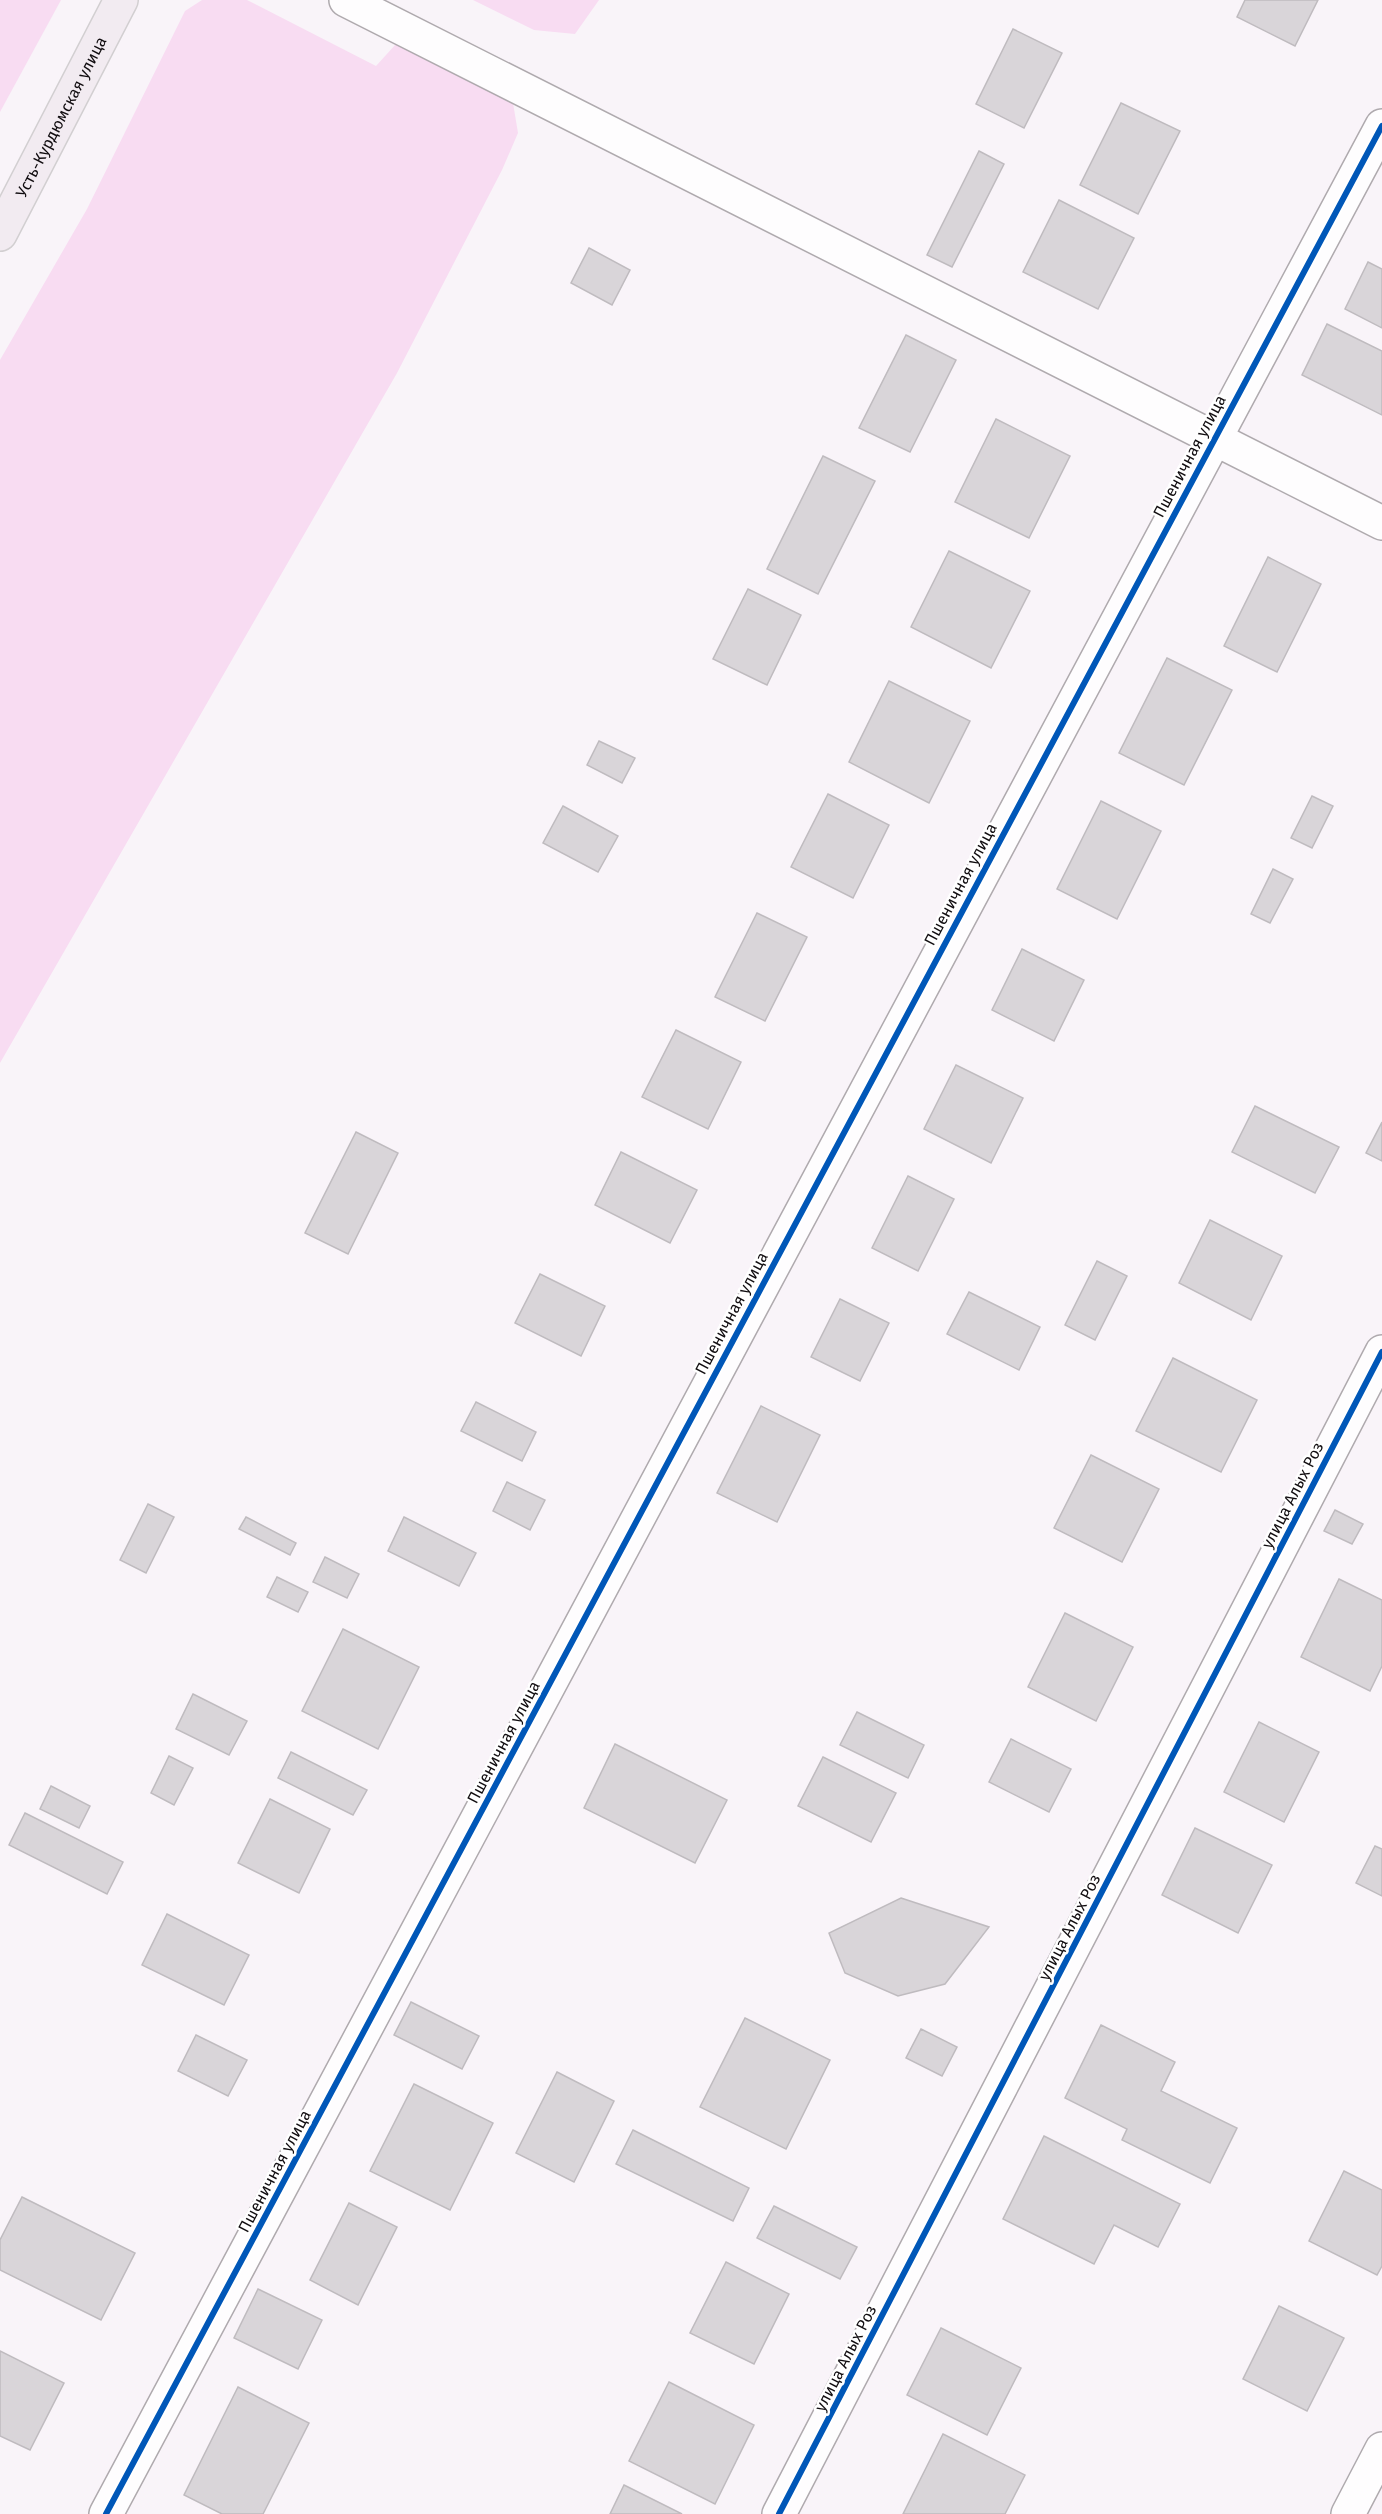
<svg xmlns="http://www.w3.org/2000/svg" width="1382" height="2514" viewBox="0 0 1382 2514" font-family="'Fira Sans',sans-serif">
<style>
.green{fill:#f8dcf2}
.building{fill:#d9d5d9;stroke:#bfbbbf;stroke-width:1.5}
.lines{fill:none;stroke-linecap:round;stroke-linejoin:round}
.minor-casing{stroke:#afaaae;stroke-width:36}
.primary-casing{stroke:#d2cfd1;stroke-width:36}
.minor{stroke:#fefdfe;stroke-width:33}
.primary{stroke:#f2ebf1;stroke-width:33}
.cycleway-casing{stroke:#fff;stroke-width:10}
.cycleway{stroke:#0057b8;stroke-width:6}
.labels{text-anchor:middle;stroke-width:5;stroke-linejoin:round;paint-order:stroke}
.street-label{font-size:16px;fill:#100c0f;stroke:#fff}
</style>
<rect width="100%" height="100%" fill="#f9f4f9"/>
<g class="green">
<path d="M 0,0 L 61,0 L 0,112 Z"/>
<path d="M 202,0 L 247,0 L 376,66 L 396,44 L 423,41 L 512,97 L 518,133 L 502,170 L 397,373 L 0,1063 L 0,360 L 87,209 L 185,11 Z"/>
<path d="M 473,0 L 599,0 L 575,34 L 534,30 Z"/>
</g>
<g class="building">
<path d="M 1245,0 L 1318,0 L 1295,46 L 1237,17 Z"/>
<path d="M 1013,29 L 1062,53 L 1024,128 L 976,104 Z"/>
<path d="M 1121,103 L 1180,131 L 1138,214 L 1080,185 Z"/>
<path d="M 979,151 L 1004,164 L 952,267 L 927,255 Z"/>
<path d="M 1059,200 L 1134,238 L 1098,309 L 1023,272 Z"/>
<path d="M 589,248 L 630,270 L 612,305 L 571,283 Z"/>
<path d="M 1368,262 L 1382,269 L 1382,328 L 1345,309 Z"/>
<path d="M 1327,324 L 1382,351 L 1382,415 L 1302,375 Z"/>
<path d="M 906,335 L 956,360 L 910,452 L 859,428 Z"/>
<path d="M 996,419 L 1070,456 L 1029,538 L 955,502 Z"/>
<path d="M 823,456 L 875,481 L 818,594 L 767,569 Z"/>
<path d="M 949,551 L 1030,591 L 991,668 L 911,627 Z"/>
<path d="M 1268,557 L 1321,584 L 1277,672 L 1224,646 Z"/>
<path d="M 748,589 L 801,615 L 767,685 L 713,659 Z"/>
<path d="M 1167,658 L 1232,690 L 1184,785 L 1119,753 Z"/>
<path d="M 889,681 L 970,721 L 929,803 L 849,762 Z"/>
<path d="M 599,741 L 635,758 L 622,783 L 587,765 Z"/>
<path d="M 828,794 L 889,825 L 853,898 L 791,867 Z"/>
<path d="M 1312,796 L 1333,806 L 1312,848 L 1291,838 Z"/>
<path d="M 1101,801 L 1161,831 L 1117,919 L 1057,889 Z"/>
<path d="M 563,806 L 618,836 L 598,872 L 543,843 Z"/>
<path d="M 1273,869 L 1293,879 L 1270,923 L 1251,914 Z"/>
<path d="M 757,913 L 807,937 L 765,1021 L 715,997 Z"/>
<path d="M 1022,949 L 1084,980 L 1054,1041 L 992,1010 Z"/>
<path d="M 676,1030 L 741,1062 L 708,1129 L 642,1097 Z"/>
<path d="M 956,1065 L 1023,1098 L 991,1163 L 924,1129 Z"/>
<path d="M 1255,1106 L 1339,1147 L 1315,1193 L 1232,1152 Z"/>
<path d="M 1382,1122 L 1382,1161 L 1366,1153 Z"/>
<path d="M 356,1132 L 398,1153 L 348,1254 L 305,1233 Z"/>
<path d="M 621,1152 L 697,1190 L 670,1243 L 595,1205 Z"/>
<path d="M 908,1176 L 954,1199 L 918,1271 L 872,1248 Z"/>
<path d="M 1210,1220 L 1282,1256 L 1251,1320 L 1179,1283 Z"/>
<path d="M 1097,1261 L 1127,1276 L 1095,1340 L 1065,1325 Z"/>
<path d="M 540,1274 L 605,1306 L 581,1356 L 515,1323 Z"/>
<path d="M 969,1292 L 1040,1327 L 1019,1370 L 947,1334 Z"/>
<path d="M 840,1299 L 889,1323 L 860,1381 L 811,1357 Z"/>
<path d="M 1173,1358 L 1257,1400 L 1221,1472 L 1136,1431 Z"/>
<path d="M 476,1402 L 536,1432 L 522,1461 L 461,1431 Z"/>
<path d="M 761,1406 L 820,1435 L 777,1522 L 717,1493 Z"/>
<path d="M 1091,1455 L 1159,1489 L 1122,1562 L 1054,1528 Z"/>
<path d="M 507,1482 L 545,1500 L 530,1530 L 493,1511 Z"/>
<path d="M 148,1504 L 174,1517 L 146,1573 L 120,1560 Z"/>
<path d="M 1335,1510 L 1363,1524 L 1352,1544 L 1324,1531 Z"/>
<path d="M 246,1517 L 296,1543 L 290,1555 L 239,1529 Z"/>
<path d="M 404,1517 L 476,1553 L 459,1586 L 388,1551 Z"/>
<path d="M 325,1557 L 359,1574 L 347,1598 L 313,1582 Z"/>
<path d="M 277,1577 L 308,1592 L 298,1612 L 267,1597 Z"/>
<path d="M 1339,1579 L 1382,1600 L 1382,1666 L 1370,1691 L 1301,1657 Z"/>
<path d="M 1065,1613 L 1133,1647 L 1096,1721 L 1028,1687 Z"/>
<path d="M 343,1629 L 419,1667 L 378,1749 L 302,1711 Z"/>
<path d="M 193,1694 L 247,1721 L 229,1755 L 176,1729 Z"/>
<path d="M 857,1712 L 924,1745 L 908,1778 L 840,1745 Z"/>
<path d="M 1259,1722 L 1319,1752 L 1284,1822 L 1224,1792 Z"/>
<path d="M 1011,1739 L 1071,1769 L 1049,1812 L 989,1782 Z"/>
<path d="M 615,1744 L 727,1800 L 695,1863 L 584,1808 Z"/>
<path d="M 291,1752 L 367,1790 L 353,1815 L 278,1778 Z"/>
<path d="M 169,1756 L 193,1768 L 174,1805 L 151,1793 Z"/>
<path d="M 823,1757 L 896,1793 L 871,1842 L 798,1806 Z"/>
<path d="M 51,1786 L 90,1806 L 79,1828 L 40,1809 Z"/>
<path d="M 270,1799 L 330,1829 L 299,1893 L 238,1863 Z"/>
<path d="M 25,1813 L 123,1862 L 107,1894 L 9,1845 Z"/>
<path d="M 1195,1828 L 1272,1865 L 1238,1933 L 1162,1895 Z"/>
<path d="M 1375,1846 L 1382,1849 L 1382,1896 L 1356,1883 Z"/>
<path d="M 901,1898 L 989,1927 L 945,1984 L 898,1996 L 845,1973 L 829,1933 Z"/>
<path d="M 167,1914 L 249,1955 L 224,2005 L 142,1965 Z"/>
<path d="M 411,2002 L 479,2036 L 462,2069 L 394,2035 Z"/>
<path d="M 745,2018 L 830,2060 L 786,2149 L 700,2107 Z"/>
<path d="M 1101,2025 L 1175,2062 L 1161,2091 L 1237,2128 L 1210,2183 L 1122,2140 L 1127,2129 L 1065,2098 Z"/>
<path d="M 921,2029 L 957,2047 L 942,2076 L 906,2058 Z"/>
<path d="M 196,2035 L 247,2060 L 228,2096 L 178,2071 Z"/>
<path d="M 557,2072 L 614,2101 L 574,2182 L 516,2153 Z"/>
<path d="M 414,2084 L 493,2123 L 450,2210 L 370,2171 Z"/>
<path d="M 633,2130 L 749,2188 L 733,2221 L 616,2164 Z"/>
<path d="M 1044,2136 L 1180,2204 L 1158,2247 L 1114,2225 L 1094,2264 L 1003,2219 Z"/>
<path d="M 1344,2171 L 1382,2190 L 1382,2266 L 1377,2275 L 1309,2241 Z"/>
<path d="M 22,2197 L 135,2253 L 101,2320 L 0,2270 L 0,2240 Z"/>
<path d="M 349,2203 L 397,2227 L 358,2305 L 310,2280 Z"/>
<path d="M 774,2206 L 857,2247 L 840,2279 L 757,2238 Z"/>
<path d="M 726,2262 L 789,2294 L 754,2364 L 690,2333 Z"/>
<path d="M 258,2289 L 322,2320 L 298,2369 L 234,2338 Z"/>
<path d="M 1279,2306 L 1344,2338 L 1307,2411 L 1243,2379 Z"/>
<path d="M 941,2328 L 1021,2368 L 987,2435 L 907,2395 Z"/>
<path d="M 0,2351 L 64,2383 L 30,2450 L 0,2436 Z"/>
<path d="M 669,2382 L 754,2425 L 715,2504 L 629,2461 Z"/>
<path d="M 238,2387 L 309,2423 L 263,2514 L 222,2514 L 184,2495 Z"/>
<path d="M 943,2434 L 1025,2475 L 1005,2514 L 903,2514 Z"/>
<path d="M 624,2485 L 682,2514 L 610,2514 Z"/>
</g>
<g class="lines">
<defs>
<g id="minor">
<path d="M 346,0 L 1382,523"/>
<path d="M 106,2514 L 1382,126"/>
<path d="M 779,2514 L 1382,1352"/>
<path d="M 1348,2514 L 1382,2449"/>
</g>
<g id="primary">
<path id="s1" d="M 0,234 L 121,0"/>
</g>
</defs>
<use href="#minor" class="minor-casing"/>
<use href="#primary" class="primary-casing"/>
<use href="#minor" class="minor"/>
<use href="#primary" class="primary"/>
<defs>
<g id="cycleway">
<path d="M 106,2514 L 1382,126"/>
<path d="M 779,2514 L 1382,1352"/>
</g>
</defs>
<use href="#cycleway" class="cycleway-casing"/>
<use href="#cycleway" class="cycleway"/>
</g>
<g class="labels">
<g class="street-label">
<text dy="6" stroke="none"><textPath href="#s1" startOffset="132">Усть-Курдюмская улица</textPath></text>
<text transform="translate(1189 456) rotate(-62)" y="6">Пшеничная улица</text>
<text transform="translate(960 884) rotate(-62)" y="6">Пшеничная улица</text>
<text transform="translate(731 1313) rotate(-62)" y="6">Пшеничная улица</text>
<text transform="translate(1292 1495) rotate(-63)" y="6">улица Алых Роз</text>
<text transform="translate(503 1742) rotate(-62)" y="6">Пшеничная улица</text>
<text transform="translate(1069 1927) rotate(-63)" y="6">улица Алых Роз</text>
<text transform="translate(274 2171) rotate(-62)" y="6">Пшеничная улица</text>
<text transform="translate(845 2358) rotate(-63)" y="6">улица Алых Роз</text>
</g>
</g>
</svg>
